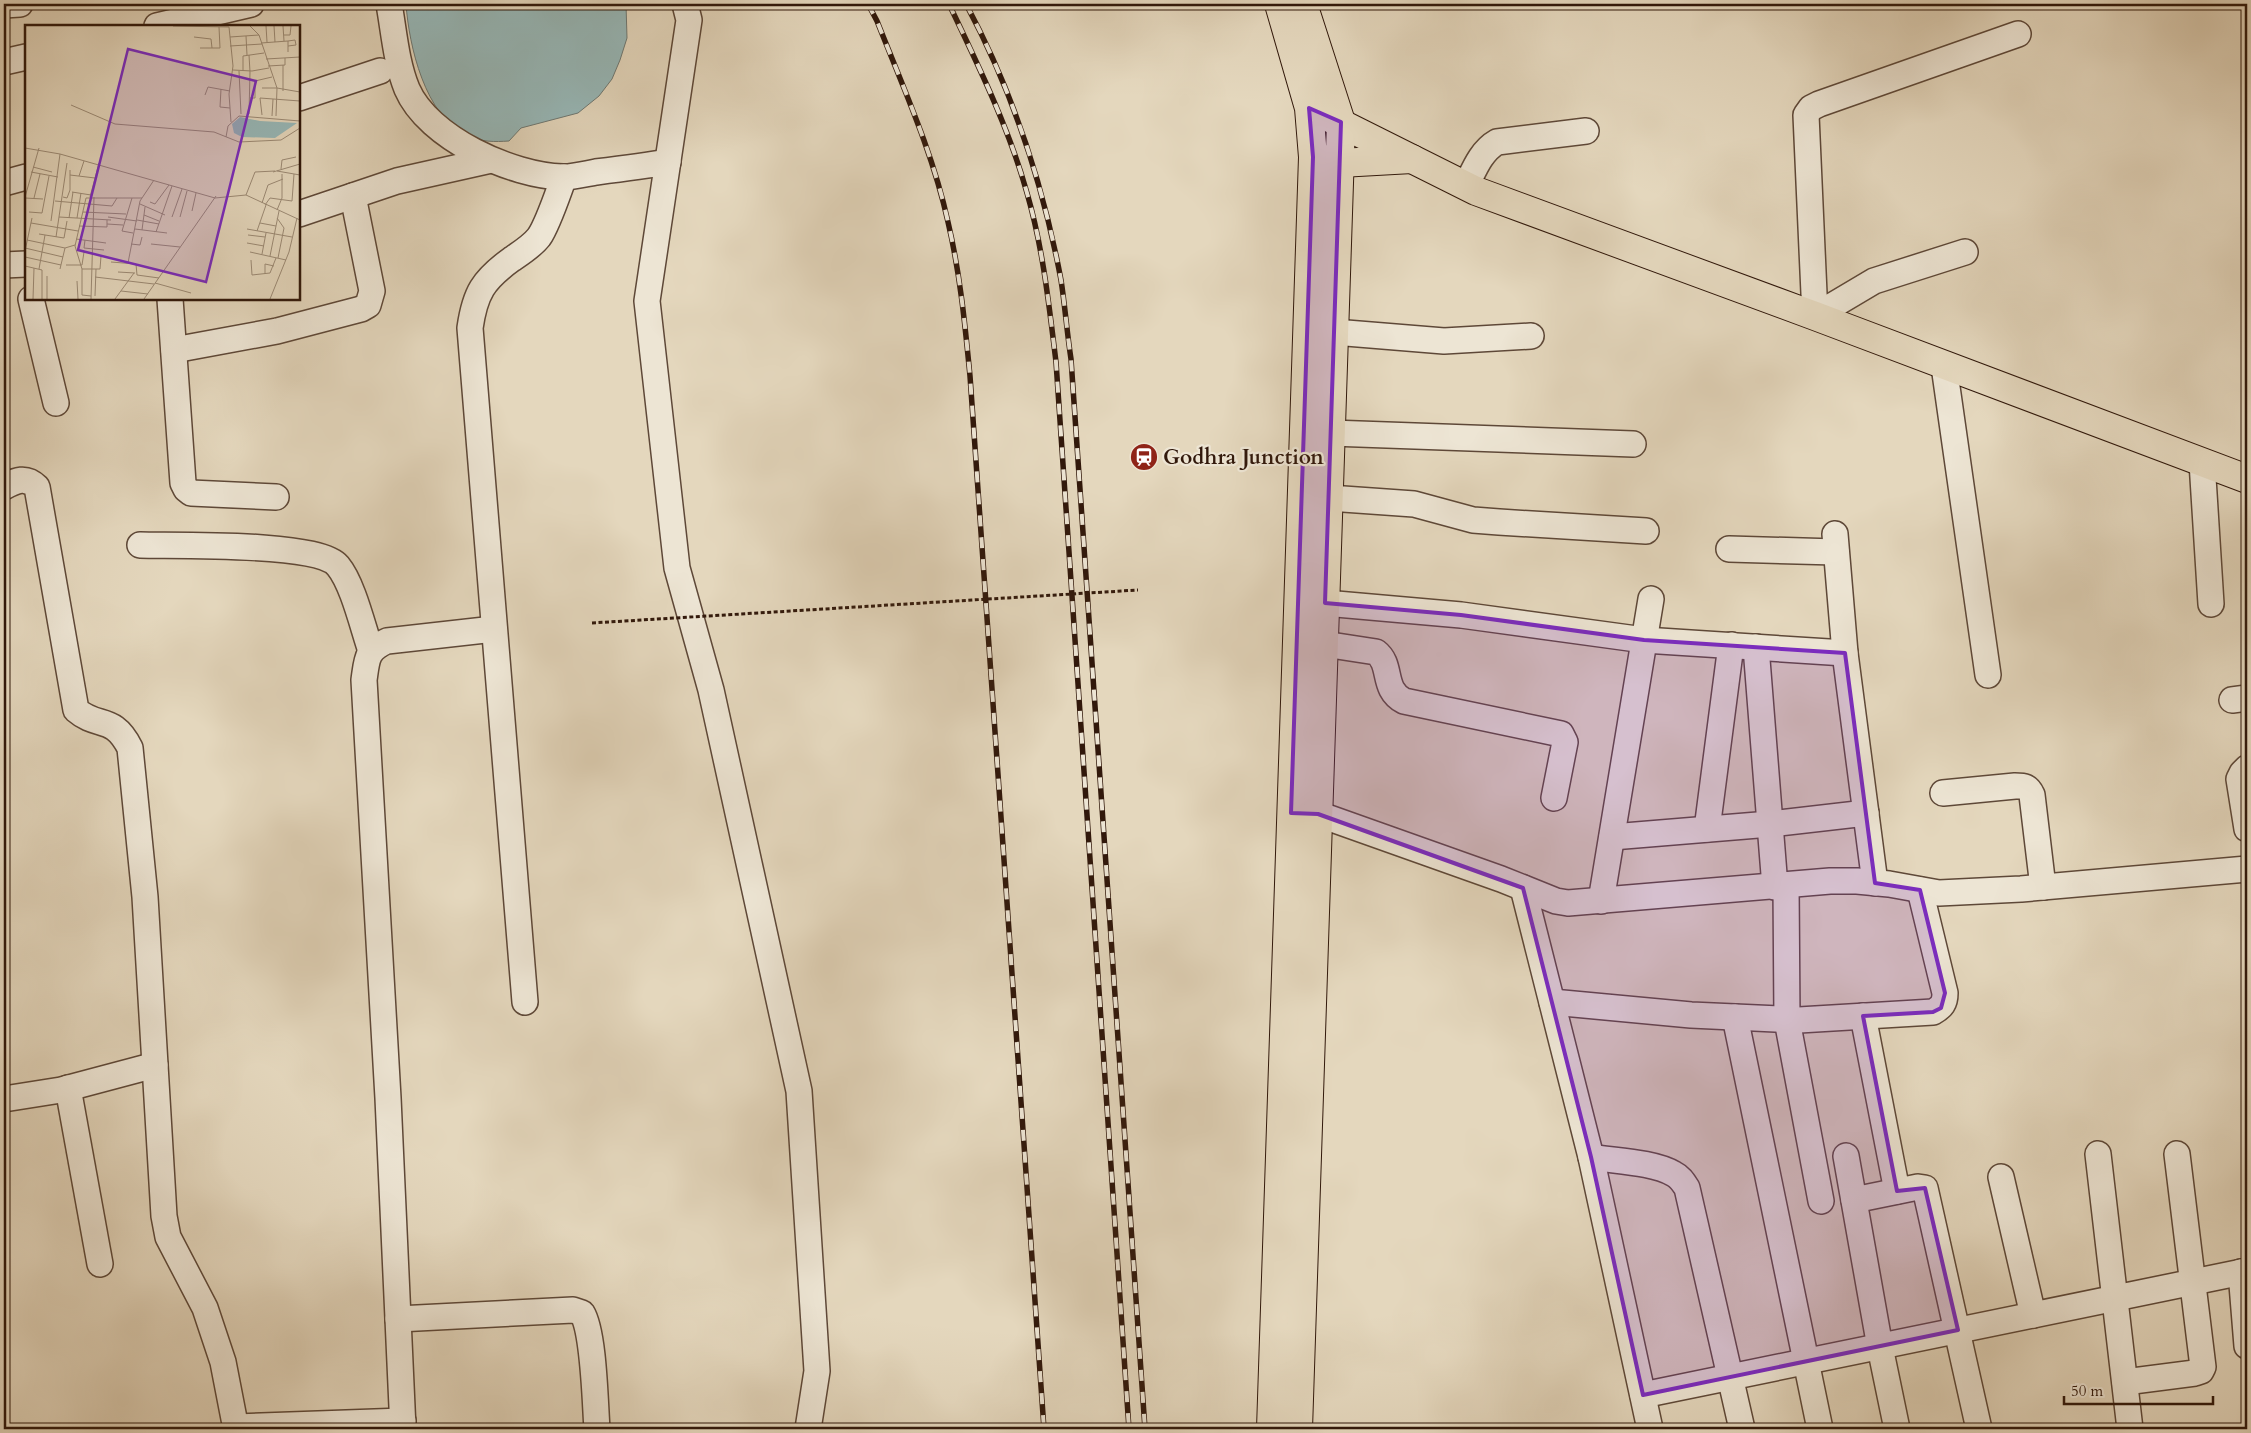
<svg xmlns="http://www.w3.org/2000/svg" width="2251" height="1433" viewBox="0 0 2251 1433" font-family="Cardo,serif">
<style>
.water{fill:#97b8b8;stroke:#6e7873}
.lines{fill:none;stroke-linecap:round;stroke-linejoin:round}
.minor-casing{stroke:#5e4838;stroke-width:28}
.major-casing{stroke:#31180b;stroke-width:30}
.minor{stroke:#ede5d4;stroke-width:25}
.major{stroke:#e4d7bd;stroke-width:28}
.rail-casing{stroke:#31180b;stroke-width:5.5}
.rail{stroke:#ede5d4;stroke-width:4;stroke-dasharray:11;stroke-linecap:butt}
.path-bridge{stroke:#31180b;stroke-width:3;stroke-dasharray:4 2.5;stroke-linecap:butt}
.marked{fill:#7b2cbf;fill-opacity:0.2;stroke:#7b2cbf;stroke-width:4;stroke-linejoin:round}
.labels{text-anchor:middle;stroke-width:4.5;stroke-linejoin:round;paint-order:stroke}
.poi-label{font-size:21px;font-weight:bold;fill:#31180b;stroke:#ede5d4;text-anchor:start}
.inset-road{fill:none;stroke:#9c8b76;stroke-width:1}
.view{fill:#7b2cbf;fill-opacity:0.15;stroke:#7b2cbf;stroke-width:2.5}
.inset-edge{fill:none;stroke:#31180b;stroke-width:2.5}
</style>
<rect width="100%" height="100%" fill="#e4d7bd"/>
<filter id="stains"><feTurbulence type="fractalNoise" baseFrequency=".004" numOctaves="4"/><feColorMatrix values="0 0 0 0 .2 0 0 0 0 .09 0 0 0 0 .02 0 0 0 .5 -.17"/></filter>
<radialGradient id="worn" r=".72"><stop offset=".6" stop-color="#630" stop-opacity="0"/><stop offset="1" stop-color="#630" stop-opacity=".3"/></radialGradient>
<path class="water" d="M 406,4 L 626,4 L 627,38 L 620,60 L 612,79 L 599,96 L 578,113 L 521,128 L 509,141 C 495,142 481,142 467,136 C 425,116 409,46 406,4 Z"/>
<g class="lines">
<defs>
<g id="minor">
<path d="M 389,4 C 394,32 396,62 407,89 C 428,138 512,176 563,177 C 574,177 585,174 596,172 C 620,169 644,166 668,162"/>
<path d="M 685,4 L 689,20 L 647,301 L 677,568 L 711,690 L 799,1091 L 817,1371 L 808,1429"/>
<path d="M 4,5 L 20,4"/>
<path d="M 157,26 L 251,4"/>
<path d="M 4,62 L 26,57"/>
<path d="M 299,98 L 380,71"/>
<path d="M 4,183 L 26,177"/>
<path d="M 1466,186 C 1474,170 1481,151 1497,142 L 1586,131"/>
<path d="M 299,214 L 397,181 L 491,160"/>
<path d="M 1965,252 L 1874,281 L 1815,316 L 1806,115 L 1811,108 L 1819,104 L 2018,34"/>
<path d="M 4,265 L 26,264"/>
<path d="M 31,299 L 56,403"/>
<path d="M 170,299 L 183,483 L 186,489 L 191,493 L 276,497"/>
<path d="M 1334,332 L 1444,341 L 1531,336"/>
<path d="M 174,350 L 277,331 L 361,309 L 368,305 L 372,291 L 353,196"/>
<path d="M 1944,366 L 1988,675"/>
<path d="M 1331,433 L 1633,444"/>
<path d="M 2202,462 L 2211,604"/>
<path d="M 4,487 C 16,480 26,476 37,487 L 76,710 C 98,729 113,714 130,748 L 145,897 L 164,1216 L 168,1237 L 205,1308 L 223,1362 L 236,1429"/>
<path d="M 1329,498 L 1414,504 L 1473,520 L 1499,522 L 1646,531"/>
<path d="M 1835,534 L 1845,653 L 1875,883"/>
<path d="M 140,545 C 176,546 318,542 338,566 C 353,584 363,628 371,651"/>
<path d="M 1729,549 L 1836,552"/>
<path d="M 1325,603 L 1461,615 L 1644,640 L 1845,653"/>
<path d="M 1324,644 L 1376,652 C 1393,665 1381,689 1404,701 L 1561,734 L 1565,742 L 1554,798"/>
<path d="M 1756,647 L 1775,887"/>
<path d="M 2232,700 L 2247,698"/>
<path d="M 2247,768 L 2242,773 L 2239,779 L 2247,829"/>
<path d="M 1943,793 L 2015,786 C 2024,786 2028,786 2032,795 L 2043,887"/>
<path d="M 1298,813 L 1318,814 L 1501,879 L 1556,901 L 1568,903 L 1830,881 L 1857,881 L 1889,884 L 1939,893 L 2021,889 L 2247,869"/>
<path d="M 1707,829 L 1731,645"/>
<path d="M 1612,837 L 1770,824 L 1866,813"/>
<path d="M 1786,885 L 1787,1020 L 1821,1201"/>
<path d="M 1523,888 L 1591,1157 L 1650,1429"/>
<path d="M 1601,901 L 1651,599"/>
<path d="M 525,1002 L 470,328 C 475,293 483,280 512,259 C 521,253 532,246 539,237 C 548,224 558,193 564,177"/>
<path d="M 1552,1002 L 1691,1015 L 1799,1020 L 1933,1012 C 1942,1007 1945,1003 1945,993 L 1920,890"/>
<path d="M 1863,1016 L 1897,1191"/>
<path d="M 1735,1017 L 1820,1429"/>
<path d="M 68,1088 L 100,1264"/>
<path d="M 4,1099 L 61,1090 L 155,1065"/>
<path d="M 2098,1154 L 2130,1429"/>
<path d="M 1846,1156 L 1880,1347 L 1897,1429"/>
<path d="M 1591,1157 C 1615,1161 1654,1162 1674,1174 C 1680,1177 1683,1182 1687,1188 L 1742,1429"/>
<path d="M 2001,1177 L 2033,1315"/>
<path d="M 1854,1200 L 1918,1187 L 1925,1188 L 1979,1429"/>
<path d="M 2241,1272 L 2247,1346"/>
<path d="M 398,1319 L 573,1310 L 582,1313 C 594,1332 595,1403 597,1429"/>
<path d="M 2125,1382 L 2195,1373 L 2201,1371 L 2203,1367 L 2177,1154"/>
<path d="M 1643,1395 L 2247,1271"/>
<path d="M 236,1427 L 403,1421"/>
<path d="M 403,1429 L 388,1098 L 364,680 C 367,659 366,650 387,641 L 494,629"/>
</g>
<g id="major">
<path d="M 1326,116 L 1476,191 L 1815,316 L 2247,479"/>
<path d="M 1323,159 L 1340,163 L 1412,159"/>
<path d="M 1271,1429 L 1313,157 L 1309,108 L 1279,4"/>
<path d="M 1298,1429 L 1341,122 L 1303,4"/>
</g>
</defs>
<use href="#minor" class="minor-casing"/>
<use href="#major" class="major-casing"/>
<use href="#minor" class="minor"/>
<use href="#major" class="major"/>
<defs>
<g id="rail">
<path d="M 868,4 L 877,21 C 903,87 933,153 948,222 C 960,273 965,324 970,376 L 1044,1429"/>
<path d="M 949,4 C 978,65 1009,128 1027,193 C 1043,248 1049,305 1056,362 L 1129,1429"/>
<path d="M 966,4 C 1012,90 1043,184 1061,280 C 1065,306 1067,333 1071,359 L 1145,1429"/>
</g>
</defs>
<use href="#rail" class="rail-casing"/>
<use href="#rail" class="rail"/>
<path class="path-bridge" d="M 592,623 L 1138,590"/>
</g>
<path class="marked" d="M 1309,108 L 1341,122 L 1325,603 L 1461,615 L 1644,640 L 1845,653 L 1875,883 L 1920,890 L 1945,993 L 1941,1008 L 1933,1012 L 1863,1016 L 1897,1191 L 1925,1188 L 1958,1330 L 1643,1395 L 1591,1157 L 1523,888 L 1318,814 L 1291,813 L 1313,157 Z"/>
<defs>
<symbol id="station-disc" viewBox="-11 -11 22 22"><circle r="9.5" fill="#8f2418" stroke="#ede5d4"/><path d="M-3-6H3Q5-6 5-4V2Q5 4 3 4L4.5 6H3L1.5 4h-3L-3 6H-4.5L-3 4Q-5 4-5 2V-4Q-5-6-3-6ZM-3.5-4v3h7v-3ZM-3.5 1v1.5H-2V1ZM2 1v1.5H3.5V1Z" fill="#fff"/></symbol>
</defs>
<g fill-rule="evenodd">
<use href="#station-disc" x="1128" y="441" width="32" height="32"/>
</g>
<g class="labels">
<g class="poi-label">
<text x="1163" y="464">Godhra Junction</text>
</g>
</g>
<g transform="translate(25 25)">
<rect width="275" height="275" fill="#e4d7bd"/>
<path d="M 215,92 L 235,96 L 272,98 L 250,113 L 217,112 L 209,108 L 207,99 Z" fill="#97b8b8"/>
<path class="inset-road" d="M 148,1 L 204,2 L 208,41 L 204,69 L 206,97M 225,1 L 234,10 L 252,63 L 275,67M 241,1 L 242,17M 249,1 L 250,17M 258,1 L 259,16M 259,10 L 265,10 L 266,1M 221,11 L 222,30M 169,12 L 186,14 L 187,23M 205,12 L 234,10M 263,16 L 270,15 L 271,20 L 263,21M 236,18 L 263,16 L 263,27M 205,21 L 237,19M 175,23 L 195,23 L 194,2M 224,30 L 225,47M 241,34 L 275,32M 258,40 L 258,66M 243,41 L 260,40 L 260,33M 208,45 L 227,46 L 244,43M 214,46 L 216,89M 218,46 L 218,31 L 239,28M 237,63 L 252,63 L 251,91M 196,64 L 195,82 L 205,83M 180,70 L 183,62 L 205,66M 225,73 L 230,73 L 230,56 L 247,52M 46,80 L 90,99 L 189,107 L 214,117 L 256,115 L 275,103M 224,89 L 225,47M 237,90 L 235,73 L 275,76M 247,91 L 248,74M 201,112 L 203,101 L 214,91 L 275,96M 0,123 L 35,129 L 190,173 L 221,170 L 230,147 L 250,146M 8,142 L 27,147M 256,144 L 257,135 L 271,132M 252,146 L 275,150M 6,147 L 33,152M 248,147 L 275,139M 45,150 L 70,153M 54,151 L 59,136M 47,167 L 66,170M 221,170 L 275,195M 0,172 L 14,123M 38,172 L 42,173 L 45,165 L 45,145M 65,172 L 74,138M 0,173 L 18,174M 9,173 L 15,149M 107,173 L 97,206 L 108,208M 30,176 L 87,181 L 92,173M 125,177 L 130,179 L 144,160M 237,178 L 243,160 L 258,154M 115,179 L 140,190M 240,180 L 245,173 L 267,176 L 269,149M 252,185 L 257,173 L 257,149M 167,186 L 171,168M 4,187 L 17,188 L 24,151M 58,187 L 101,189M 119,190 L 134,196M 34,192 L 86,195M 83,192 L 112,196M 147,192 L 157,164M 155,192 L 162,166M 44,193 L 48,167M 52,193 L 56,168M 252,193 L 259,203 L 253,233M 112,195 L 134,199M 26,196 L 35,129M 6,198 L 53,206M 235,198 L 251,201M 82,199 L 98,200M 54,201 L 82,202 L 82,195M 110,204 L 142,208M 222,204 L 267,212M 117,205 L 120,182M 232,206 L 241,180M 131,207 L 147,161M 14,209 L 39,213 L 42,196M 223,210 L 240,212M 31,212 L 42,138M 51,214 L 81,218M 2,215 L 40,223M 60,215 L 59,223 L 79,225M 222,218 L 239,221M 106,219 L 115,220 L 117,212M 126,219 L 155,222M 0,223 L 38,232M 0,226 L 7,193M 225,227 L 261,235M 237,229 L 241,208M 245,231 L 254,186M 0,232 L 36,240M 226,235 L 227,250 L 245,248 L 251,233M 86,237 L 111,239 L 112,250 L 134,253M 103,238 L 115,176 L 129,155M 41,240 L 57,240 L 59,227 L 67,228M 0,241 L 17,245 L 17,274M 14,244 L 20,210M 35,244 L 40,223 L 50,220M 57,244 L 75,244 L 76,231M 93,247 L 110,248M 240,249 L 240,239 L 249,241M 70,252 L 129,259M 52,256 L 53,274M 130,258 L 166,268M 96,266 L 123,269M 66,271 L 57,270 L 57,244 L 50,221 L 61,173 L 117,173M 70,271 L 71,244M 8,274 L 9,243M 22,274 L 22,251M 66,274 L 69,172M 90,274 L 109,248M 119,274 L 191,171M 245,274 L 264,227 L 272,193"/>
<path class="view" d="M 103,24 L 231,56 L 181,257 L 53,225 Z"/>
<rect width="275" height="275" class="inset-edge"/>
</g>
<rect width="2251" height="1433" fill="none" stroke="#e4d7bd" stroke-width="20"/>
<rect x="5" y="5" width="2241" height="1423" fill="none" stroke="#31180b" stroke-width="2.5"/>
<rect x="10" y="10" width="2231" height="1413" fill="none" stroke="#31180b"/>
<path d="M2064 1396v8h149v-8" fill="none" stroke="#31180b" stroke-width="2.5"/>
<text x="2071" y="1396" font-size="15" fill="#31180b" stroke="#ede5d4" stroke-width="4" paint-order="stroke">50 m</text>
<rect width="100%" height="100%" filter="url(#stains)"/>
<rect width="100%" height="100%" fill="url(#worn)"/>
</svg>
